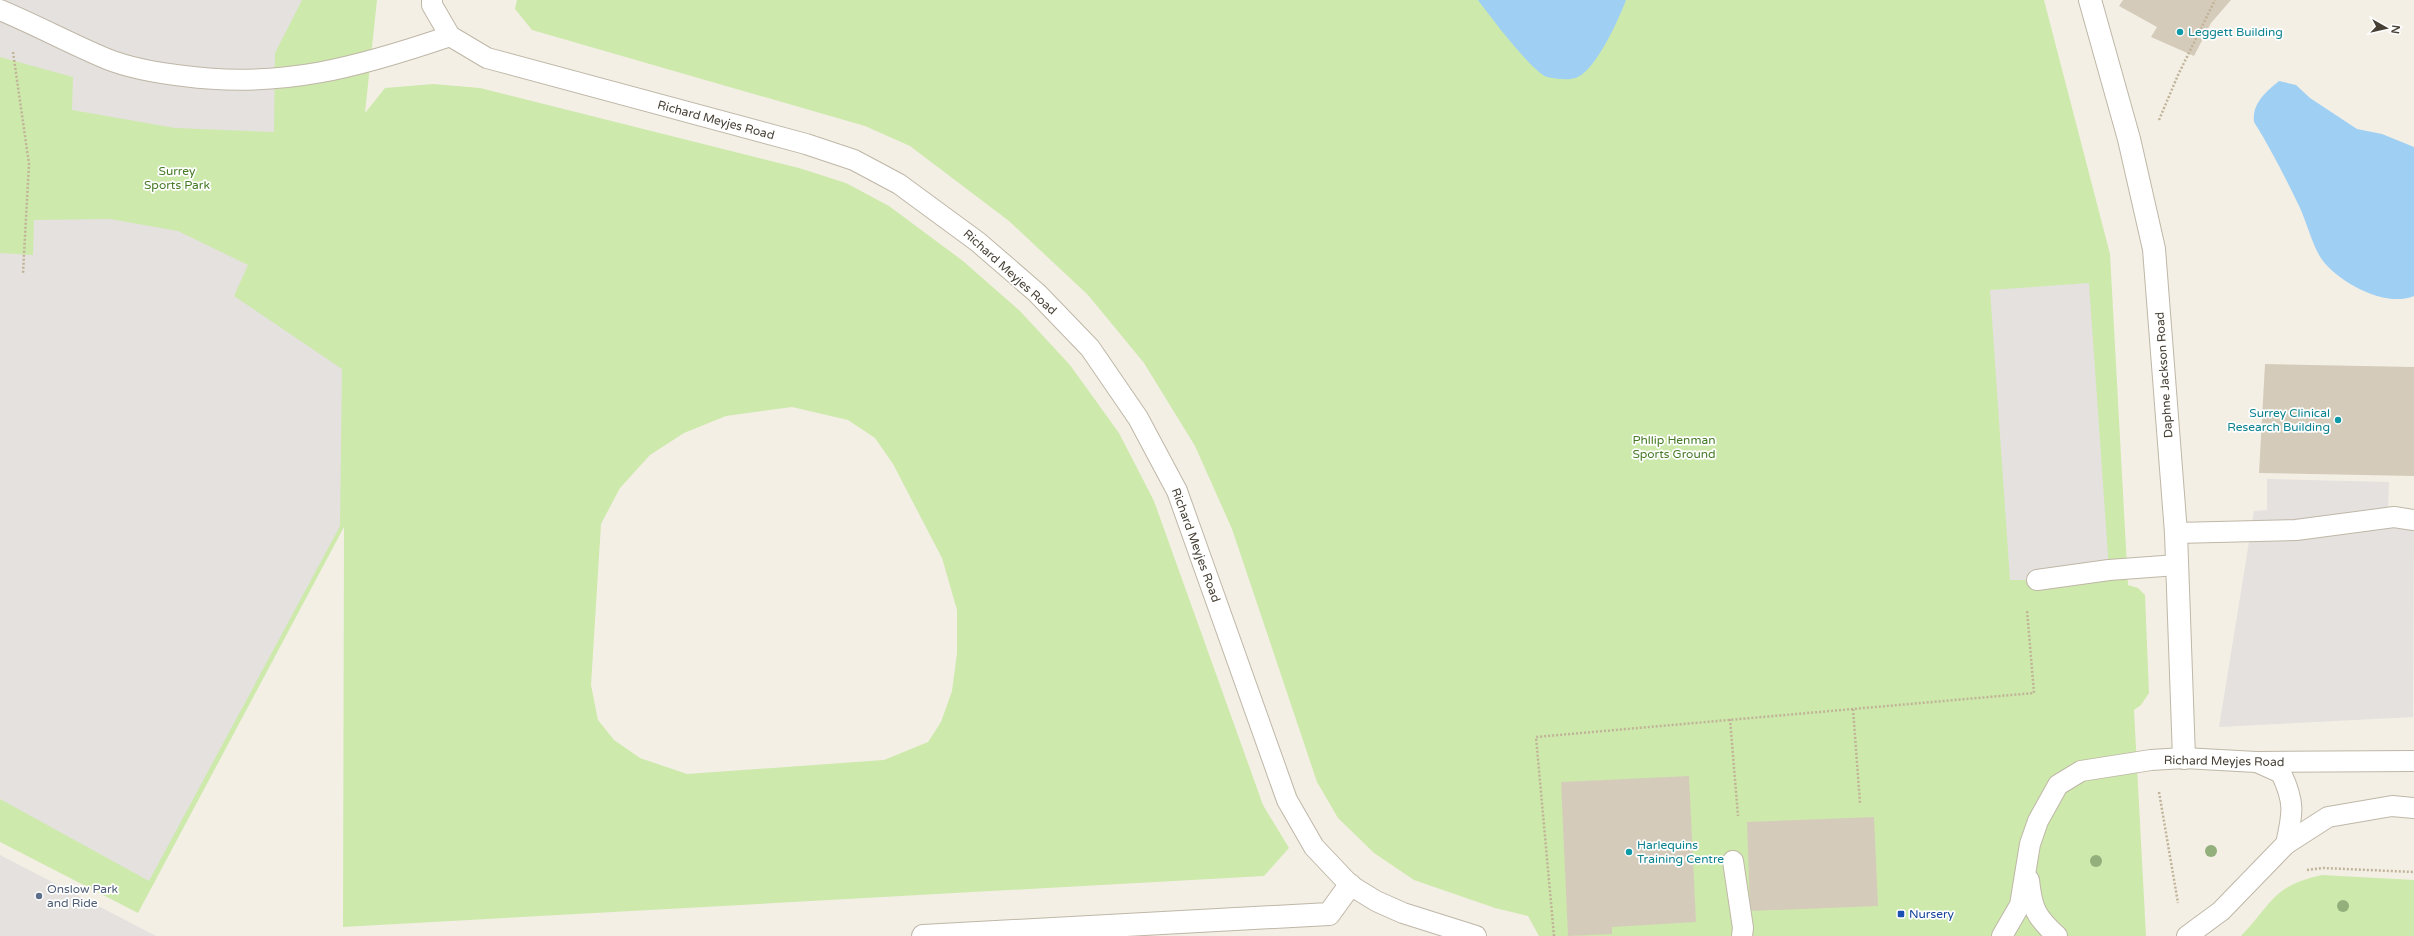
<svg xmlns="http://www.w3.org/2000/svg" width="2414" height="936" viewBox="0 0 2414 936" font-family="'Varela Round',sans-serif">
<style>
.green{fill:#cee9ac;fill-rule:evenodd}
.parking{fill:#e4e1de}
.water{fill:#9fd0f3}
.building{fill:#d5cbba}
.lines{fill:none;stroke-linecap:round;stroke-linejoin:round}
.lane-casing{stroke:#bfb7a7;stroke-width:22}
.street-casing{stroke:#bfb7a7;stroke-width:24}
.path{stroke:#c1b398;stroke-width:2.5;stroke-dasharray:2 2;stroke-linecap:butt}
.lane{stroke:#fff;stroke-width:20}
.street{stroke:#fff;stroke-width:22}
.tree{fill:#93af7c}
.culture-dot{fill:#0f9aa8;stroke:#fff;stroke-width:1.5}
.service-dot{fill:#5c6f8a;stroke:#fff;stroke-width:1.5}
.transit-dot{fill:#1a4fb4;stroke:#fff;stroke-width:1.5}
.labels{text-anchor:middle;stroke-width:3.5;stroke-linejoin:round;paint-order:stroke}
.culture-label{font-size:12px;fill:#0d838f;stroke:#fff;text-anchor:start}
.street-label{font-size:12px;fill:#463f34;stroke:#fff}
.park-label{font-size:12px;fill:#457a26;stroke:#fff}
.service-label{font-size:12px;fill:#4e5e75;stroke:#fff;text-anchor:start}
.transit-label{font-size:12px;fill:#164399;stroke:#fff;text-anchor:start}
</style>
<rect width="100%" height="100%" fill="#f3efe5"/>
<g class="green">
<path d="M 0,0 L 377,0 L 365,113 L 385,88 L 433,84 L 480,88 L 799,168 L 846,183 L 889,206 L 963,261 L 1019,310 L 1070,365 L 1119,433 L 1154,501 L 1263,805 L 1289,848 L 1264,876 L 343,927 L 344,527 L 138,913 L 0,842 ZM 792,407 L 848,420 L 875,438 L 893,464 L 942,558 L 957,610 L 957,653 L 952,691 L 941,722 L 928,742 L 884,760 L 687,774 L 640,758 L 614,740 L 598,720 L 591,685 L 601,524 L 620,488 L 650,455 L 684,433 L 726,416 Z"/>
<path d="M 517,0 L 2044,0 L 2110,254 L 2128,585 L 2138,588 L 2145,595 L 2149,693 L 2141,705 L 2134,710 L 2146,936 L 1539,936 L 1528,916 L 1495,908 L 1414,880 L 1374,853 L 1338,818 L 1317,782 L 1232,529 L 1195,446 L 1144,363 L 1088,295 L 1009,221 L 910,146 L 865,126 L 532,30 L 515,9 Z"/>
<path d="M 2322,875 L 2414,880 L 2414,936 L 2241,936 C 2273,903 2272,886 2322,875 Z"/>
</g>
<g class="parking">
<path d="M 0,0 L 302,0 L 275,53 L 274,132 L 175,128 L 72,110 L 73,77 L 0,57 Z"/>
<path d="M 110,219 L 178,231 L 248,265 L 234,296 L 342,369 L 340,526 L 149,881 L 0,799 L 0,253 L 33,255 L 34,220 Z"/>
<path d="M 2089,283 L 2109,570 L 2037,580 L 2010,580 L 1990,290 Z"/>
<path d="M 2267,479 L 2389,482 L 2388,509 L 2414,529 L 2413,717 L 2219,727 L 2254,511 L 2267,510 Z"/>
<path d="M 0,855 L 156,936 L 0,936 Z"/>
</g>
<g class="water">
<path d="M 1478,0 L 1626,0 C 1618,21 1597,67 1578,77 C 1570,81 1555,79 1547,77 C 1532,72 1489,15 1478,0 Z"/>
<path d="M 2279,81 L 2296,85 L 2310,98 L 2357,129 L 2382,134 L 2414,147 L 2414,296 C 2386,308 2340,283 2323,261 C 2313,248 2307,223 2300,208 C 2286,179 2271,149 2254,122 C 2252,103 2266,92 2279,81 Z"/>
</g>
<g class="building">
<path d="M 2123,0 L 2231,0 L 2211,23 L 2194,56 L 2151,37 L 2157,27 L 2119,6 Z"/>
<path d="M 2265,364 L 2414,367 L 2414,476 L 2259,473 Z"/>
<path d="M 1689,776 L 1696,922 L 1612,927 L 1612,934 L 1568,936 L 1561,782 Z"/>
<path d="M 1874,817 L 1878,906 L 1750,911 L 1747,822 Z"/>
</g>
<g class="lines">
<defs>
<g id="lane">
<path d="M 432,0 L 432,5 L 450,36 L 487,58 L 806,144 L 854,160 L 899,184 L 978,242 L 1037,293 L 1090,348 L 1138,418 L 1177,491 L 1287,800 L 1314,847 L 1350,885 L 1376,901 L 1403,913 L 1476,936"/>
<path d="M 0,10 C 36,25 71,44 107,59 C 132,69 158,73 184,76 C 281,89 359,67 450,36"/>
<path d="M 2176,533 L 2296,530 L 2394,517 L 2414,520"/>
<path d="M 2037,580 L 2109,570 L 2177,565"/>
<path d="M 2259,763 L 2281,773 C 2295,802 2293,813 2286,844"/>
<path d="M 1733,861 L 1743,928 L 1742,936"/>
<path d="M 2029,880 C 2032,909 2036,917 2057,936"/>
<path d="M 2002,936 L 2020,905 L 2030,844 L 2038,821 L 2058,785 L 2081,771 L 2151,760 L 2184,758 L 2256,762 L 2414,761"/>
<path d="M 2187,936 L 2221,911 L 2286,844 L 2328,817 L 2392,806 L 2414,808"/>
</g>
<g id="street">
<path d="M 2090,0 L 2129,139 L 2154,249 L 2176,533 L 2184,758"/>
<path d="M 923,936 L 1329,914 L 1350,885"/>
</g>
</defs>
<use href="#lane" class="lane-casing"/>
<use href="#street" class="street-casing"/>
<g class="path">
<path d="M 13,52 L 29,164 L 23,273"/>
<path d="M 2159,120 L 2178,75 L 2215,0"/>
<path d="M 1853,709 L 1860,803"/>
<path d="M 1730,719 L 1738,816"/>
<path d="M 2159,792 L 2178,903"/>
<path d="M 2307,870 L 2323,868 L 2414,872"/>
<path d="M 1554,936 L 1536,737 L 2034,693 L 2027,610"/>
</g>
<use href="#lane" class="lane"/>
<use href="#street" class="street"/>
</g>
<g class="tree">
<circle cx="2211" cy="851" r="6"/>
<circle cx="2096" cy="861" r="6"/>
<circle cx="2343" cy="906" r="6"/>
</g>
<g class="culture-dot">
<circle cx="2180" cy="32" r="4"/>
<circle cx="2338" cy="420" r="4"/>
<circle cx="1629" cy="852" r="4"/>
</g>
<circle class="service-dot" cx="39" cy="896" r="4"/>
<rect class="transit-dot" x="1897" y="910" width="8" height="8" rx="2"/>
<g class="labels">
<g class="culture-label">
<text x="2188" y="36">Leggett Building</text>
<text x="2330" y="417" text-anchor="end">Surrey Clinical<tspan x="2330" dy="14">Research Building</tspan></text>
<text x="1637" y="849">Harlequins<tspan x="1637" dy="14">Training Centre</tspan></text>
</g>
<g class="street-label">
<text transform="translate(716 120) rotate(15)" y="4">Richard Meyjes Road</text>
<text transform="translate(1010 272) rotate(42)" y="4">Richard Meyjes Road</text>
<text transform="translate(2164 375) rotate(-94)" y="4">Daphne Jackson Road</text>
<text transform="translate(1196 545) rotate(70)" y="4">Richard Meyjes Road</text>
<text transform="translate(2224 761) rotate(1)" y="4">Richard Meyjes Road</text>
</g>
<g class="park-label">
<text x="177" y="175">Surrey<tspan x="177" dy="14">Sports Park</tspan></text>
<text x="1674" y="444">Phllip Henman<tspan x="1674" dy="14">Sports Ground</tspan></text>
</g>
<g class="service-label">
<text x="47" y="893">Onslow Park<tspan x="47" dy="14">and Ride</tspan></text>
</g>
<g class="transit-label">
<text x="1909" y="918">Nursery</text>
</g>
</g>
<g transform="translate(2386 28) rotate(98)" stroke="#ffffff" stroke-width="3" paint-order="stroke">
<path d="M0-3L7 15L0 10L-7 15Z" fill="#463f34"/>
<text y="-6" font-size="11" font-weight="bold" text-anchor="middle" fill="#463f34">N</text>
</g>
</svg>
